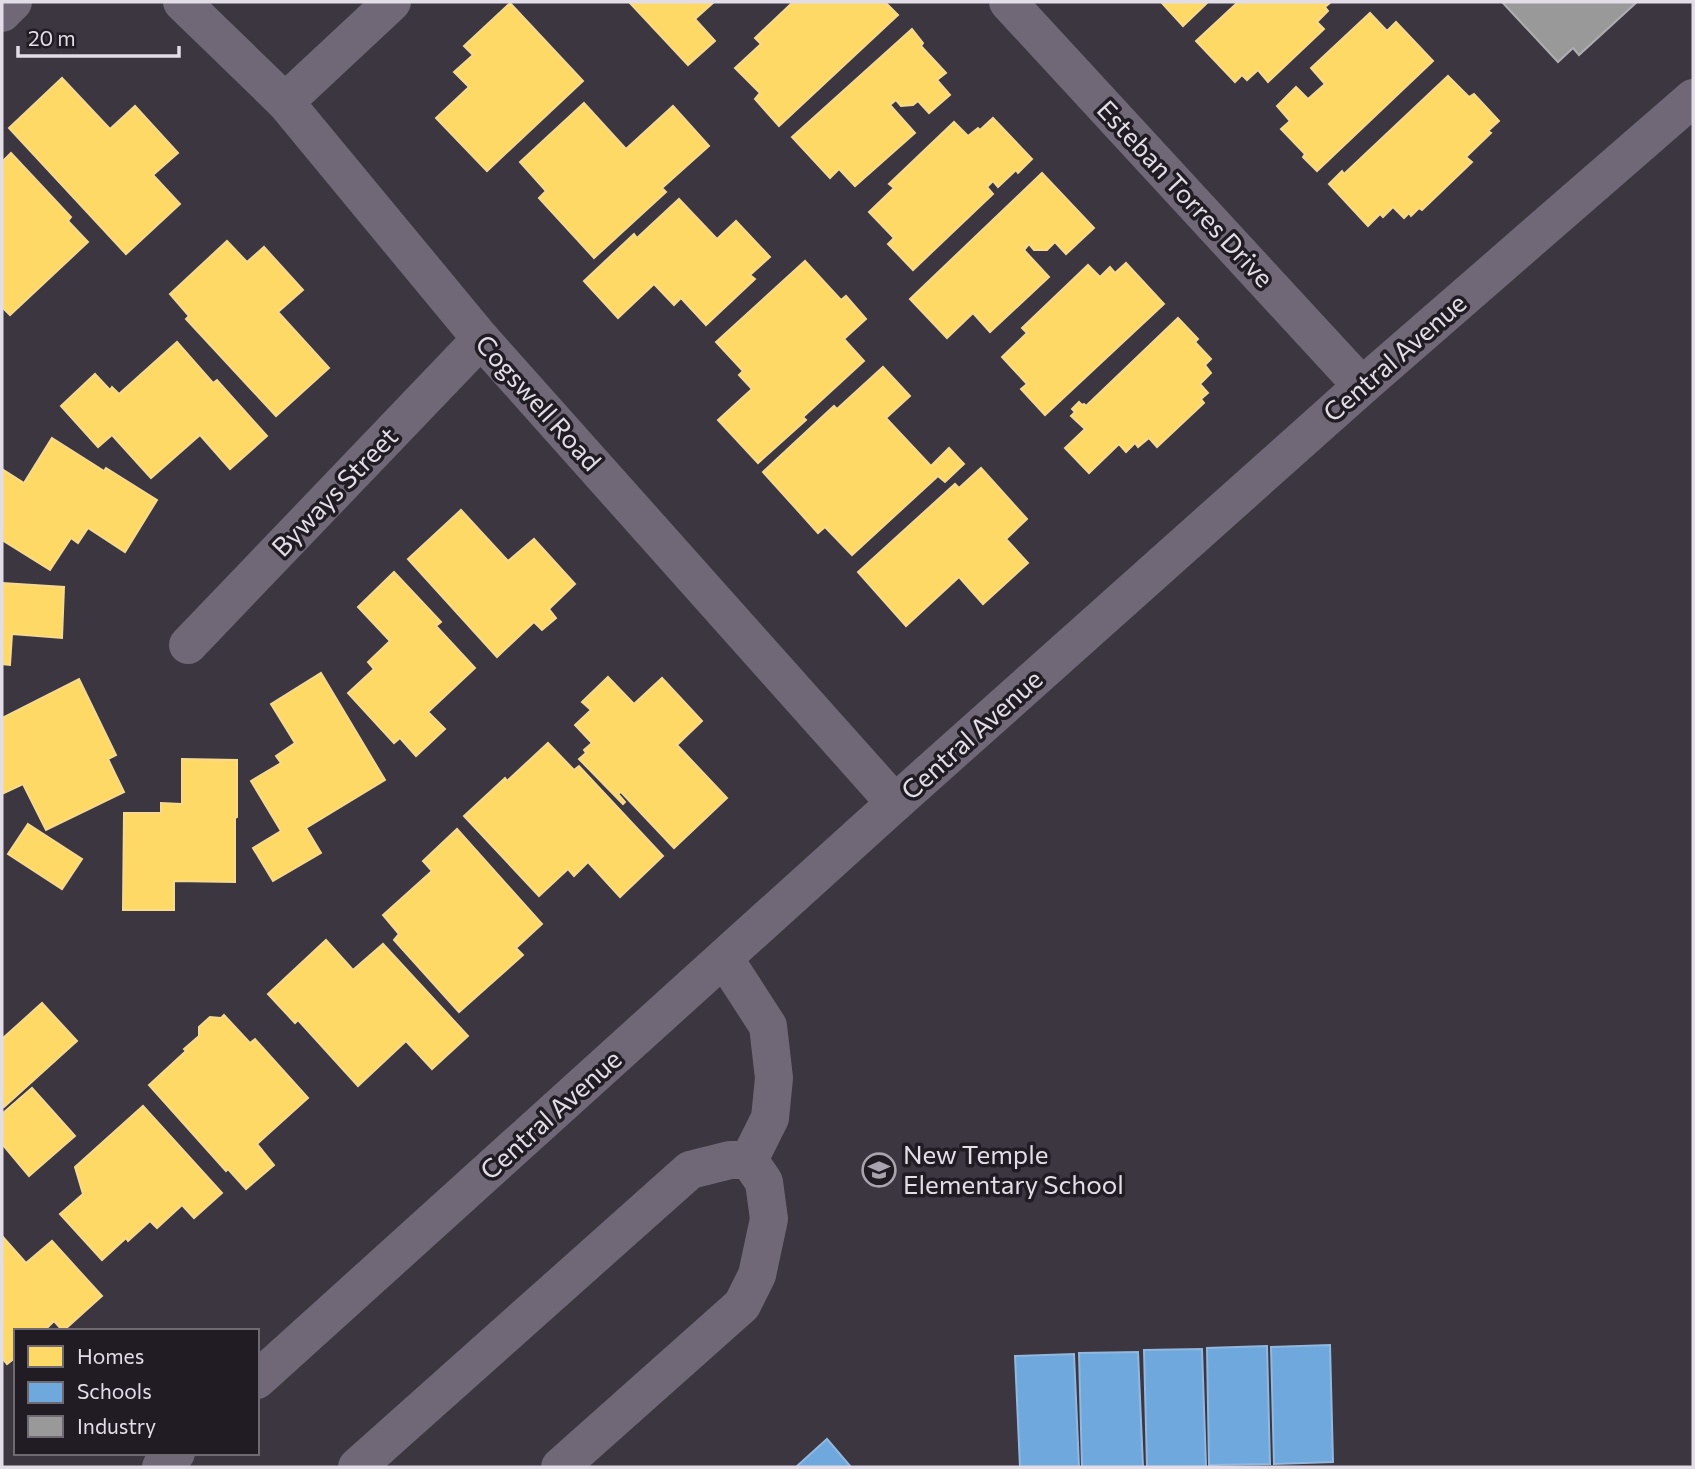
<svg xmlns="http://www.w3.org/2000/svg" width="1695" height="1469" viewBox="0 0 1695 1469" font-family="Commissioner,sans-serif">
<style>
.homes{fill:#ffd966;stroke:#f7da8d;stroke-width:2}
.schools{fill:#6fa8dc;stroke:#92b8e0;stroke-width:2}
.industry{fill:#999;stroke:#afadb1;stroke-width:2}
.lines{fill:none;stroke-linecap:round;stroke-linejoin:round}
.minor{stroke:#716877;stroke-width:38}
.labels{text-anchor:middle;stroke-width:7;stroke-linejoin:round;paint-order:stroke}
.street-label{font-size:26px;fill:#e3dde8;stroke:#211c24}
.poi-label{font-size:26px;fill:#e3dde8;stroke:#211c24;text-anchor:start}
</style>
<rect width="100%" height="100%" fill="#3b3640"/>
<g class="homes">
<path d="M 629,2 L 714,2 L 695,19 L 715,41 L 688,65 Z"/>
<path d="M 793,2 L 885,2 L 898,15 L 779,126 L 755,99 L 760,93 L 735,68 L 761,44 L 755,38 Z"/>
<path d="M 1161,2 L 1208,2 L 1183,26 Z"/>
<path d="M 1238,2 L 1331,2 L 1325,7 L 1328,11 L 1317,22 L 1324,29 L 1268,82 L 1258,70 L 1247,80 L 1242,75 L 1235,82 L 1196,41 Z"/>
<path d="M 510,3 L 583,81 L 487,171 L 436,118 L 469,87 L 454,72 L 473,55 L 464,46 Z"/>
<path d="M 1370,13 L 1387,31 L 1396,22 L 1433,61 L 1317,171 L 1303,157 L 1305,154 L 1281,129 L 1290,121 L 1277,106 L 1296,87 L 1308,99 L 1325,84 L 1311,68 Z"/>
<path d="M 912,29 L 923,43 L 921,46 L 946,73 L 937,80 L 950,95 L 929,113 L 918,101 L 913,105 L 901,106 L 896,100 L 890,105 L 915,133 L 855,186 L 839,169 L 830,178 L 792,137 Z"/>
<path d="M 1448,76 L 1469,97 L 1474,94 L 1499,121 L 1488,131 L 1491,133 L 1466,157 L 1472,162 L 1422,210 L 1419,208 L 1411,216 L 1409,213 L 1404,218 L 1393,207 L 1383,217 L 1380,214 L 1368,226 L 1329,184 L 1342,171 L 1344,174 Z"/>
<path d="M 62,78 L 110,129 L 135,106 L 178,153 L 153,175 L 180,204 L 126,254 L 9,128 Z"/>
<path d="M 584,103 L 626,149 L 673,106 L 709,146 L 662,188 L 666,192 L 594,258 L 539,198 L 546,191 L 520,162 Z"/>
<path d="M 993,118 L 1032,159 L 1018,173 L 1016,170 L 998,187 L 993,181 L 987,187 L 993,194 L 913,270 L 888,244 L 894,238 L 869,212 L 894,188 L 889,184 L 954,122 L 968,136 L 978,128 L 980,130 Z"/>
<path d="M 11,153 L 71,217 L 68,221 L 88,242 L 10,315 L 2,307 L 2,162 Z"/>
<path d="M 1042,173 L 1094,228 L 1066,254 L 1055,242 L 1047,250 L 1034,250 L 1029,244 L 1024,250 L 1049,277 L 990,332 L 973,313 L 947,338 L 910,299 Z"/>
<path d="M 679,199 L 717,239 L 736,221 L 770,257 L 750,275 L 755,279 L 706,325 L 681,298 L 674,305 L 654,284 L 618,318 L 584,281 L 634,234 L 637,238 Z"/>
<path d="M 227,241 L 247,262 L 264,247 L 303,290 L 278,312 L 329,368 L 276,416 L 186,319 L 189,316 L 170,294 Z"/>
<path d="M 805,261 L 841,300 L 846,296 L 866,319 L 844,339 L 864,361 L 803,417 L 806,420 L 758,463 L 718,420 L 752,389 L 739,375 L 743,371 L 716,342 Z"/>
<path d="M 1126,263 L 1164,304 L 1045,415 L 1021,389 L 1027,384 L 1002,357 L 1027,333 L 1022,328 L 1088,265 L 1100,277 L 1110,267 L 1115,273 Z"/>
<path d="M 1178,318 L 1198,339 L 1195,342 L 1211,359 L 1205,365 L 1211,373 L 1200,384 L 1208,393 L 1201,399 L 1204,403 L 1157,447 L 1149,438 L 1138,447 L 1135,443 L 1126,452 L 1119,444 L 1089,473 L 1065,448 L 1085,429 L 1071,416 L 1075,412 L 1072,409 L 1079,402 L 1082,405 L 1084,404 L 1086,406 Z"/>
<path d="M 177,342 L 213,383 L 217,380 L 267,436 L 230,469 L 200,435 L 151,478 L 112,435 L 98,447 L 61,406 L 95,374 L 110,390 L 112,387 L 119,394 Z"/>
<path d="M 883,367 L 910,396 L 886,418 L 931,466 L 949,448 L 964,464 L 945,482 L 938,476 L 852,555 L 825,527 L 818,533 L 763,472 L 834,406 L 837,409 Z"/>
<path d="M 52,438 L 104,471 L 106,468 L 157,500 L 125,552 L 88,528 L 78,543 L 71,538 L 50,570 L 2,540 L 2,469 L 24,483 Z"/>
<path d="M 981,468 L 1027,519 L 1006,539 L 1028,563 L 983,604 L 959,577 L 906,626 L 858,572 L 955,484 L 959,488 Z"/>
<path d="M 461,510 L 508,561 L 534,539 L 575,584 L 549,609 L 556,618 L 542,630 L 534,622 L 497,657 L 408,559 Z"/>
<path d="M 394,572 L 441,622 L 436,626 L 475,668 L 428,712 L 445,729 L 416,756 L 400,738 L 394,743 L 348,693 L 374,669 L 368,662 L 390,641 L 358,607 Z"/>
<path d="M 2,583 L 64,587 L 62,638 L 12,634 L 10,665 L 2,664 Z"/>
<path d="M 321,673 L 385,780 L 306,828 L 321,853 L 273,881 L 253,848 L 281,831 L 251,781 L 281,763 L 276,756 L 295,743 L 271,704 Z"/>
<path d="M 608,677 L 634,704 L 662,678 L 702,721 L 677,745 L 727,798 L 674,848 L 621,792 L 618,794 L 625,802 L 623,804 L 579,759 L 586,753 L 584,750 L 592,743 L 575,725 L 591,710 L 582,702 Z"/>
<path d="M 79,679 L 116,755 L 108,759 L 124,792 L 46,830 L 23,784 L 2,794 L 2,718 Z"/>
<path d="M 548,743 L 574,770 L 579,766 L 663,856 L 620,897 L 588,862 L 574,876 L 568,869 L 539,896 L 464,816 L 505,778 L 507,781 Z"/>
<path d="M 182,759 L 237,760 L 237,817 L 235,818 L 235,882 L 174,881 L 174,910 L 123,910 L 124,813 L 161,813 L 161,803 L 182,804 Z"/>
<path d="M 28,824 L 82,859 L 62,889 L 8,854 Z"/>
<path d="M 457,829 L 542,924 L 516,948 L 523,955 L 459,1012 L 394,940 L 399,934 L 383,915 L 432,871 L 423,861 Z"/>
<path d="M 326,940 L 353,970 L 383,944 L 468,1036 L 432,1069 L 406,1041 L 358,1086 L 298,1020 L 295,1023 L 268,994 Z"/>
<path d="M 42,1003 L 77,1041 L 4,1107 L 2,1104 L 2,1039 Z"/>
<path d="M 224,1015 L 250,1043 L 255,1039 L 308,1098 L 257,1144 L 274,1165 L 246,1189 L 228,1169 L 226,1171 L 149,1085 L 186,1051 L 184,1049 L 199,1036 L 199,1027 L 210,1017 L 221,1018 Z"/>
<path d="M 32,1088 L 75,1136 L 29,1176 L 2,1144 L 2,1114 Z"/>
<path d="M 143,1106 L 222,1193 L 194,1218 L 182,1205 L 157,1228 L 150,1221 L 128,1241 L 126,1238 L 102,1260 L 60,1214 L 83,1194 L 75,1167 Z"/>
<path d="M 2,1236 L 26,1263 L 52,1241 L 102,1296 L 63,1331 L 54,1321 L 44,1331 L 16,1331 L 16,1357 L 7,1364 L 2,1358 Z"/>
</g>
<g class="schools">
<path d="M 1330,1345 L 1333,1462 L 1274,1464 L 1271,1347 Z"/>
<path d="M 1267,1346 L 1270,1464 L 1209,1465 L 1207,1348 Z"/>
<path d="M 1202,1349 L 1206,1467 L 1147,1467 L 1144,1350 Z"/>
<path d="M 1138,1352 L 1143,1467 L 1082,1467 L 1079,1353 Z"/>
<path d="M 1074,1354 L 1079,1467 L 1020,1467 L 1015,1356 Z"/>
<path d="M 827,1439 L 851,1467 L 796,1467 Z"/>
</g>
<path class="industry" d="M 1502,2 L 1637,2 L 1579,55 L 1573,48 L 1558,62 Z"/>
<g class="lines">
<g class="minor">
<path d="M 182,2 L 285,102 L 481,339 L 895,803"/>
<path d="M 1008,2 L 1362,386"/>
<path d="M 2,13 L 13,2"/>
<path d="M 285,102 L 392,2"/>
<path d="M 188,645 L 481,339"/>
<path d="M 724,958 L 768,1026 L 774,1078 L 770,1118 L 749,1160"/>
<path d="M 257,1380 L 895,803 L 1362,386 L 1693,98"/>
<path d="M 161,1467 L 176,1453"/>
<path d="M 357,1467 L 690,1170 L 730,1160 L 749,1160 L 764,1182 L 769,1219 L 757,1275 L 742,1305 L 560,1467"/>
</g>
</g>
<defs>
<symbol id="school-ring" viewBox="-11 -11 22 22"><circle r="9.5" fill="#211c24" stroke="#a8a3ad" stroke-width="1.5"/><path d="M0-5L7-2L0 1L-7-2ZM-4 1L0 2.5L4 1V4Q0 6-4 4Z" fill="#a8a3ad"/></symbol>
</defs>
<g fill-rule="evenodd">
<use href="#school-ring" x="860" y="1151" width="38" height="38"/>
</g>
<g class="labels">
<g class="street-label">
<text transform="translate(1185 194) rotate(47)" y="9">Esteban Torres Drive</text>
<text transform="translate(1395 358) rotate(-41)" y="9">Central Avenue</text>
<text transform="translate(538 403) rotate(48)" y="9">Cogswell Road</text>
<text transform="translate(335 492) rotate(-46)" y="9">Byways Street</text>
<text transform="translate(972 735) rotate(-42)" y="9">Central Avenue</text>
<text transform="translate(551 1115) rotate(-42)" y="9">Central Avenue</text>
</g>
<g class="poi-label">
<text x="903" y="1164">New Temple<tspan x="903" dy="30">Elementary School</tspan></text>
</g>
</g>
<rect width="1695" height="1469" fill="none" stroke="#e3dde8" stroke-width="7"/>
<rect x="14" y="1329" width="245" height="126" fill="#211c24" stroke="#6f6972" stroke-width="2"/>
<rect x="28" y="1346" width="35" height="21" fill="#ffd966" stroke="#6f6972" stroke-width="2"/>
<text x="77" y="1364" font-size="21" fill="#e3dde8">Homes</text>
<rect x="28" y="1382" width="35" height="21" fill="#6fa8dc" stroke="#6f6972" stroke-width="2"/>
<text x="77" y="1399" font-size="21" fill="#e3dde8">Schools</text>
<rect x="28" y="1416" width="35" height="21" fill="#999999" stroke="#6f6972" stroke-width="2"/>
<text x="77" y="1434" font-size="21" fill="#e3dde8">Industry</text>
<path d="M18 46v10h161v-10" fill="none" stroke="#e3dde8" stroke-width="3.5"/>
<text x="28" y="46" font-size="21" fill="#e3dde8" stroke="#211c24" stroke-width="5" paint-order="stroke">20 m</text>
</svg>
